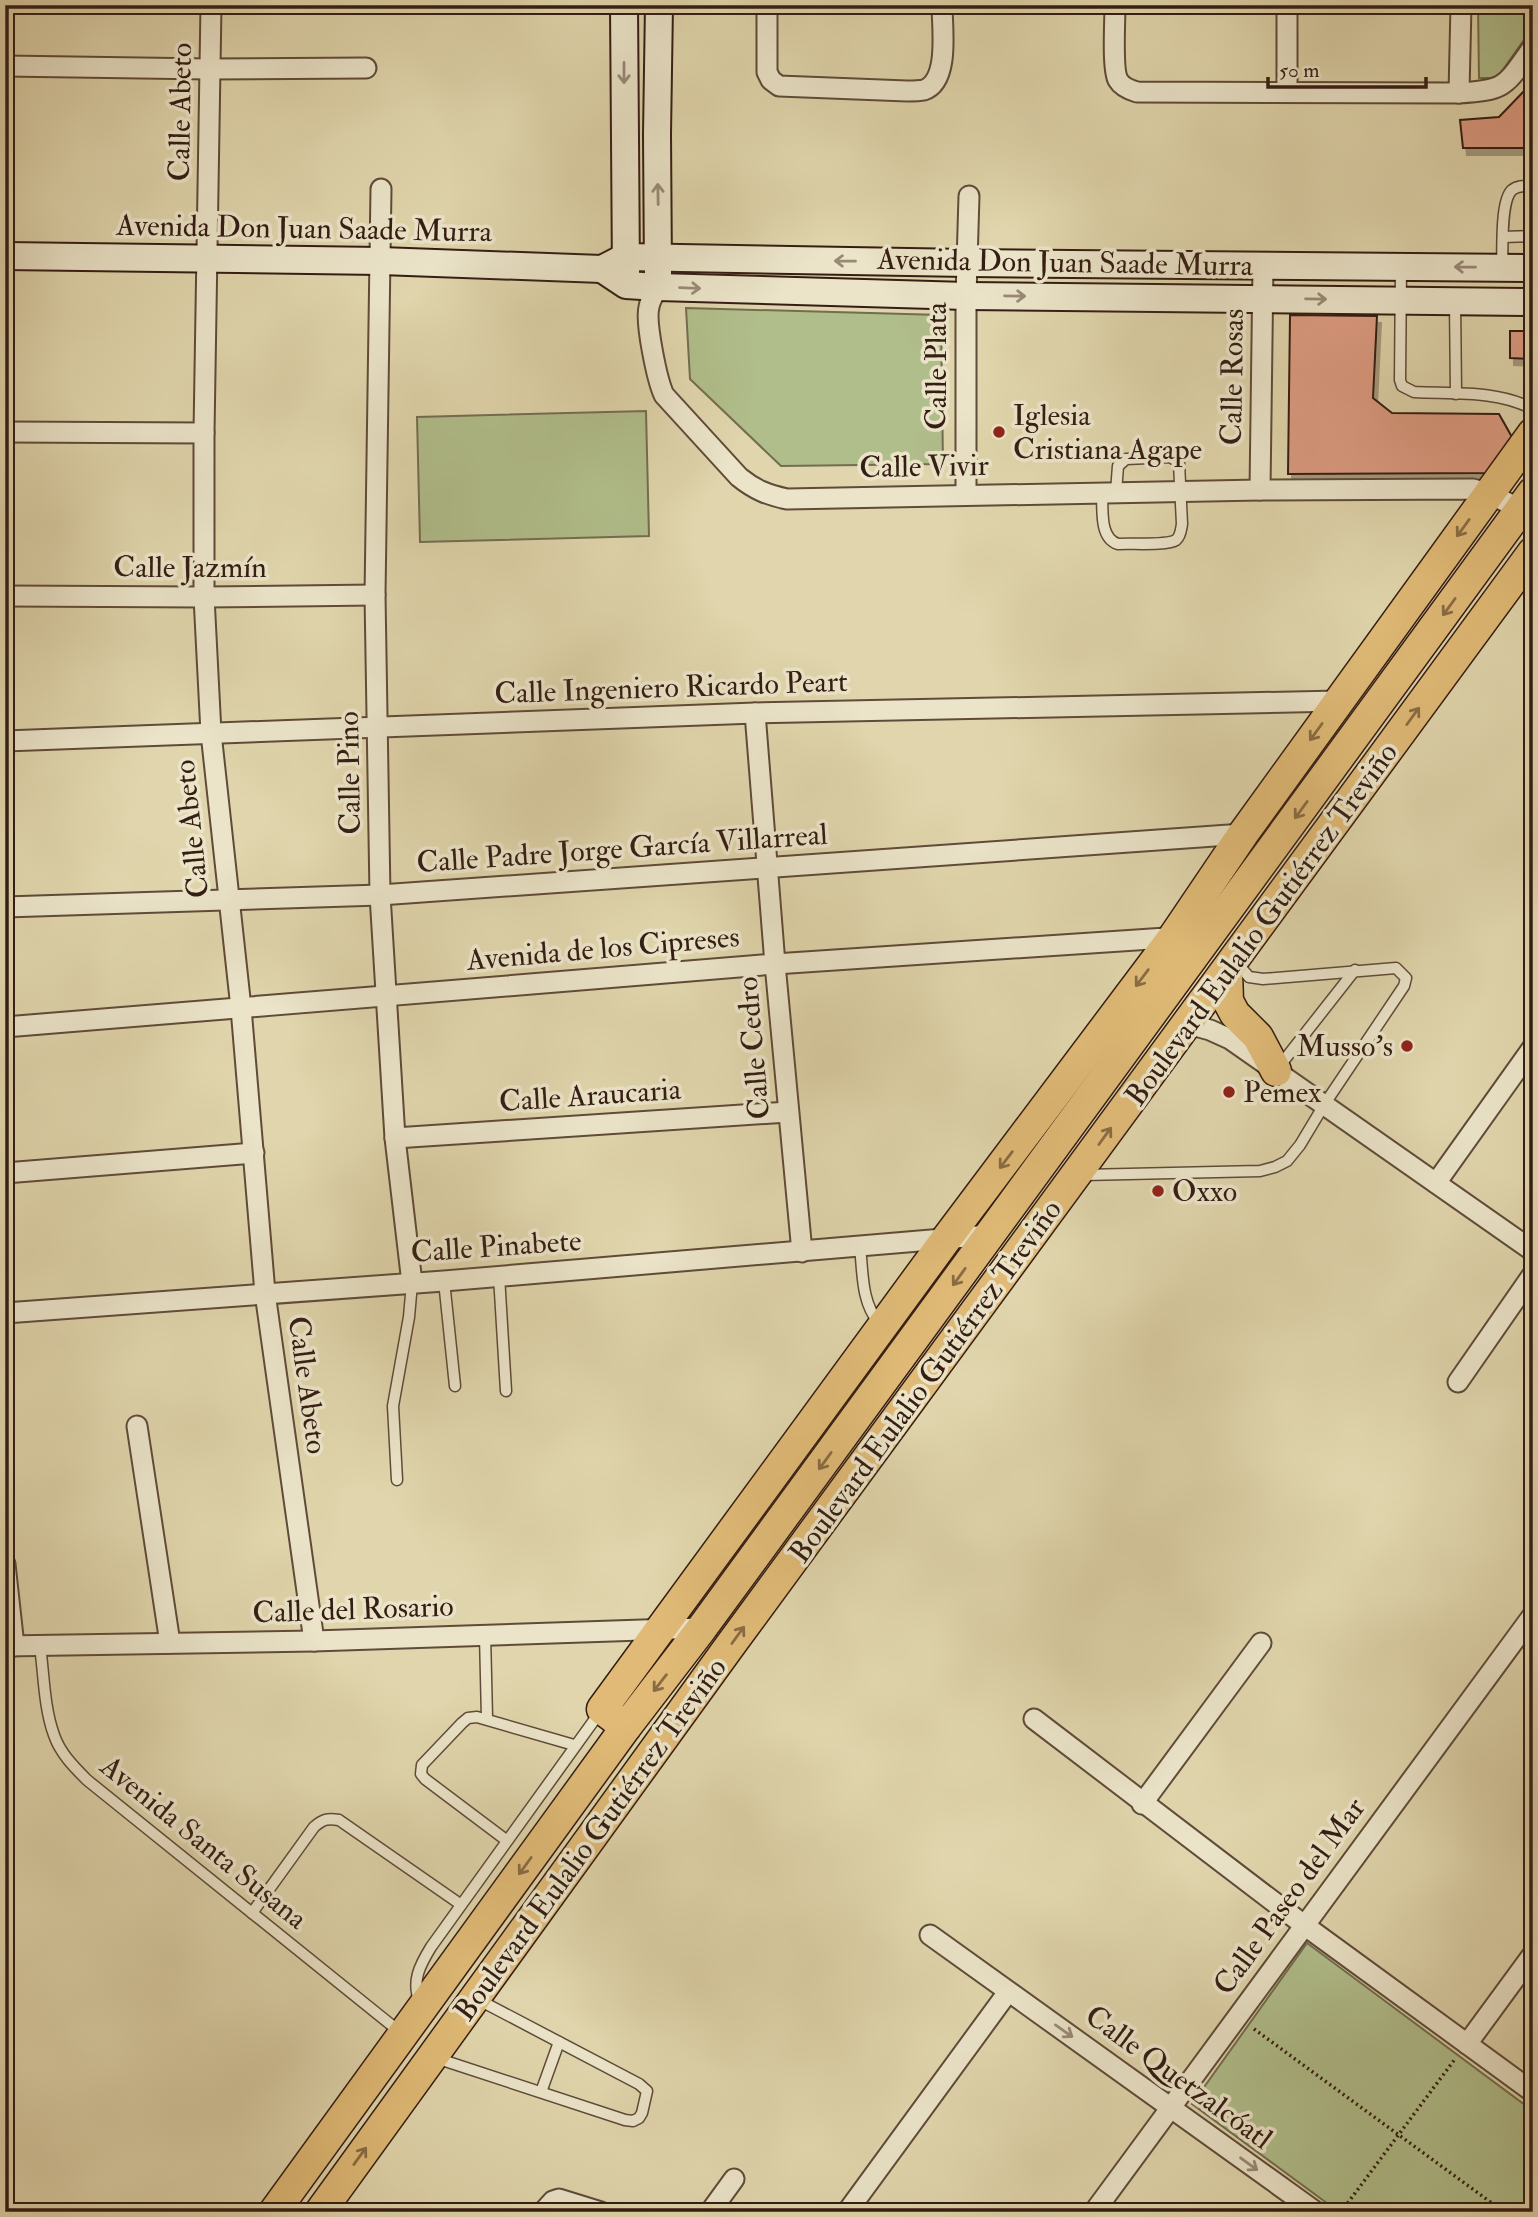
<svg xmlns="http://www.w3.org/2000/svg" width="1538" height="2217" viewBox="0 0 1538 2217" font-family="'IM FELL Double Pica',serif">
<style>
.green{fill:#b0be8b;stroke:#726e4f;stroke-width:2}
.building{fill:#dc9b81;stroke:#341d13;stroke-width:2;filter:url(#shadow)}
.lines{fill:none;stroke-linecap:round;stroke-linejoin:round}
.lane-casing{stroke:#5f4b39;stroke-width:13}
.street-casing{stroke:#5f4b39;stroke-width:23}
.secondary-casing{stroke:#341d13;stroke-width:30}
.primary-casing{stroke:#341d13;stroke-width:33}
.path{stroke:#341d13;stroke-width:3.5;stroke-dasharray:2 3.5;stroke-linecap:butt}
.lane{stroke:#ebe4c9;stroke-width:10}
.street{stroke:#ebe4c9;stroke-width:19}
.secondary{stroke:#ebe4c9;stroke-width:26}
.primary{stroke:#e0ba76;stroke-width:30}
.oneway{stroke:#998a77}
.oneway2{stroke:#8a6c44}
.poi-dot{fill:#8f2418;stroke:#ebe4c9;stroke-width:2.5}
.labels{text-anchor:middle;stroke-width:7;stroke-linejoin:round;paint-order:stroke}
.street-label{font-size:30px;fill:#341d13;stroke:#ebe4c9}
.poi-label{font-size:30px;fill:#341d13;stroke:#ebe4c9;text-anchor:start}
</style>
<defs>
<filter id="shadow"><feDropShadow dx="4" dy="7" stdDeviation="0" flood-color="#0004"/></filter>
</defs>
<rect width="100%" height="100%" fill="#e0d5ac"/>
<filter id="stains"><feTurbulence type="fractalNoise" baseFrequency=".00286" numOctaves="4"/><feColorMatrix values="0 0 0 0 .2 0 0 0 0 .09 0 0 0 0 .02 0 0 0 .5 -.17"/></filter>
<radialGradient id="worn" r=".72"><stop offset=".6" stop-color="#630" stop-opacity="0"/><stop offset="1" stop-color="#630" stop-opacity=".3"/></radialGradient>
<g class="green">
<path d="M 1478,5 L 1533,5 L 1533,27 L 1497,78 L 1479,78 Z"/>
<path d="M 686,308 L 941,315 L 943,464 L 781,466 L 690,379 Z"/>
<path d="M 646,411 L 649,536 L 420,542 L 417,417 Z"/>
<path d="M 1307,1943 L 1533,2111 L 1533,2212 L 1339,2212 L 1192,2104 Z"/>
</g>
<g class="building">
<path d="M 1527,88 L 1533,91 L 1533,148 L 1463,148 L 1460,120 L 1499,117 Z"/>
<path d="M 1290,315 L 1377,316 L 1373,398 L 1392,413 L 1499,414 L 1513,439 L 1488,473 L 1288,474 Z"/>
<path d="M 1510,331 L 1533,331 L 1533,359 L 1510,358 Z"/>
</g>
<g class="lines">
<defs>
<g id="lane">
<path d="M 1503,237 L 1533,236"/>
<path d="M 1401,267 L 1400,380 L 1402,386 L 1414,392 C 1454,394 1497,390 1533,409"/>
<path d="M 1502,267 C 1503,251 1500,201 1512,190 C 1518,185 1525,186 1533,186"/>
<path d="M 1455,301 L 1456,394"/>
<path d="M 1531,331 L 1533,306"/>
<path d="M 1102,492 C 1103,509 1099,538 1118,544 C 1130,543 1167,546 1176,540 C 1181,536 1181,529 1182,524 L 1179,463 L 1171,457 L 1126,459 L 1118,466 L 1116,492"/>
<path d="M 1278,1068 L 1355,970"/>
<path d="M 1084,1175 L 1260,1171 L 1275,1167 L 1287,1161 L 1300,1145 L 1324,1105 L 1404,986 L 1406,978 L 1396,968 L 1263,979 L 1249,977 L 1237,963"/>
<path d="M 860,1247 C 863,1272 861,1302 879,1323"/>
<path d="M 499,1276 L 506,1391"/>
<path d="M 444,1281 L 455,1386"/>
<path d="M 397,1480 L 393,1406 L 409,1317 L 412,1283"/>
<path d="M 485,1635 L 487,1718"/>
<path d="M 40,1646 C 44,1675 44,1708 54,1735 C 60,1753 74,1767 87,1780 L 400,2032"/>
<path d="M 506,1840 L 425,1779 L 421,1774 L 422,1765 L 462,1723 L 468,1718 L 477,1717 L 574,1745"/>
<path d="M 252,1913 L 314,1827 C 323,1819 328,1818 339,1820 L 460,1904"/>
<path d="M 420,2003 C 411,1981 420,1965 431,1947 L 600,1712"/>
<path d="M 436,2058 L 625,2120 L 633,2121 L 639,2118 L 642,2113 L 647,2091 L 639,2084 L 479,2000"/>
<path d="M 541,2092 L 559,2042"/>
</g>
<g id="street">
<path d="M 211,5 L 204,433 L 204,597 L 211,733 L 241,1008 L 265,1293 L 314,1641"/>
<path d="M 767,5 L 767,72 L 771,80 L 779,86 L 907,91 C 912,91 919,91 924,90 C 950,81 942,27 942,5"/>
<path d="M 1115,5 C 1115,21 1112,69 1118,80 C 1122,87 1130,90 1137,92 L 1459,93 C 1507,90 1505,86 1533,47"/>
<path d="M 1287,5 L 1287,92"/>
<path d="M 5,66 L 209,69 L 366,68"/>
<path d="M 1459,93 L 1461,5"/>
<path d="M 381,189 L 375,595 L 380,895 L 395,1138 L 412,1283"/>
<path d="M 658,287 C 655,293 650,300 649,307 C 645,322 657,380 664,395 L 739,477 C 755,490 768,495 787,499 L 1260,490 L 1473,489 L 1488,493 L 1520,509"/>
<path d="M 5,432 L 204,433"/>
<path d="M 1260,490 L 1263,265"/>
<path d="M 966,494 L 966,296 L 969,196"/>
<path d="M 5,596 L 204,597 L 375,595"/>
<path d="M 755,713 L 775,964 L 802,1252"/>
<path d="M 5,741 L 755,713 L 1339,701"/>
<path d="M 5,907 L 380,895 L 1243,834"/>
<path d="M 1188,1024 L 1210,1030 L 1230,1039 L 1533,1251"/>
<path d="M 5,1027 L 775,964 L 1181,937"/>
<path d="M 395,1138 L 788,1112"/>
<path d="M 5,1173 L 254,1153"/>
<path d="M 1436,1183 L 1533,1047"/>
<path d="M 5,1313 L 444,1281 L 990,1235"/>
<path d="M 1458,1382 L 1533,1274"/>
<path d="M 137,1426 L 170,1643"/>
<path d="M 5,1564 L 14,1646"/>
<path d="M 5,1646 L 314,1641 L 702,1628"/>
<path d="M 1034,1719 L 1304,1925 L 1533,2092"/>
<path d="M 1142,1804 L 1261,1643"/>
<path d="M 930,1935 L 1316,2212"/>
<path d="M 1467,2044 L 1533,1954"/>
<path d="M 543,2212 L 553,2201 L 559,2199 L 601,2212"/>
<path d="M 710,2212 L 734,2179"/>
<path d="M 847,2212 L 1008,1992"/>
<path d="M 1094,2212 L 1533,1615"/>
</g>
<g id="secondary">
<path d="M 624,5 L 626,273"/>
<path d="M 5,256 L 381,261 L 602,269 L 625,257 L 967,263 L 1533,268"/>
<path d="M 602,269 L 626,285 L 658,287 L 966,296 L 1533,302"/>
<path d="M 658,274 L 657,134 L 659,5"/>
</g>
<g id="primary">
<path d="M 1227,971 L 1228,1001 L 1235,1014 L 1258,1037 L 1276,1071"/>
<path d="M 626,1727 L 602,1709 L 947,1238 L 1174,936 L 1243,834 L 1533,433"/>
<path d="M 274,2212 L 626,1727 L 702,1628 L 1533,492"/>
<path d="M 320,2212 L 729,1647 L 1533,552"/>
</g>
</defs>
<use href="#lane" class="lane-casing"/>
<use href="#street" class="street-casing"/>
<use href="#secondary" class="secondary-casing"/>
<use href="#primary" class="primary-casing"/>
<g class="path">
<path d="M 1254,2029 L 1504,2212"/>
<path d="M 1341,2212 L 1455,2059"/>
</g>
<use href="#lane" class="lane"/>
<use href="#street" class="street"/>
<use href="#secondary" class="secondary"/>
<use href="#primary" class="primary"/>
</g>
<defs><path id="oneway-shaft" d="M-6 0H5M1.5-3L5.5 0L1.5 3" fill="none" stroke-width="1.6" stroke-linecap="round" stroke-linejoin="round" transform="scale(1.75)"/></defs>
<g class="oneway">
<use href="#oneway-shaft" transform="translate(624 73) rotate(90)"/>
<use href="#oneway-shaft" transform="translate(658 194) rotate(-91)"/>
<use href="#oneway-shaft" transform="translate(845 261) rotate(-179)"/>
<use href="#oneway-shaft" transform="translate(1465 267) rotate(-179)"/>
<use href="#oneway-shaft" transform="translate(690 288) rotate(2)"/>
<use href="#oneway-shaft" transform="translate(1015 296) rotate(1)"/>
<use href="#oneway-shaft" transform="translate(1316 299) rotate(1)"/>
<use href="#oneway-shaft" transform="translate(1064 2031) rotate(35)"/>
<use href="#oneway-shaft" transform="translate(1249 2164) rotate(36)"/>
</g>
<g class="oneway2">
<use href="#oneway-shaft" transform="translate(1463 528) rotate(126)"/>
<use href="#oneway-shaft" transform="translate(1449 607) rotate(126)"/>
<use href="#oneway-shaft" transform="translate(1413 716) rotate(-54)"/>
<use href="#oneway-shaft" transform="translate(1316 732) rotate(126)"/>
<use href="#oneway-shaft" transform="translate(1301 810) rotate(126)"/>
<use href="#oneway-shaft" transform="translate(1142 978) rotate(127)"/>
<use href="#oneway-shaft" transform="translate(1105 1136) rotate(-54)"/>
<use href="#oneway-shaft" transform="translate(1006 1160) rotate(127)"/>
<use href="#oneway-shaft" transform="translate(959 1277) rotate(126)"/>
<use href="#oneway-shaft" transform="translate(825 1461) rotate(126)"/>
<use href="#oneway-shaft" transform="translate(738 1635) rotate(-54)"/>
<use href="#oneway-shaft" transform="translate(660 1683) rotate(128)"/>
<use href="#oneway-shaft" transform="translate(525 1866) rotate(126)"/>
<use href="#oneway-shaft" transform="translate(360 2156) rotate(-54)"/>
</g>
<g class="poi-dot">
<circle cx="999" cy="432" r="7"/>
<circle cx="1407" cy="1046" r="7"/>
<circle cx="1229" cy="1092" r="7"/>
<circle cx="1158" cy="1191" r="7"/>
</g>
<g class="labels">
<g class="street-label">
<text transform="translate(180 112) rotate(-89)" y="10">Calle Abeto</text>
<text transform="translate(304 228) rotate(1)" y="10">Avenida Don Juan Saade Murra</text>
<text transform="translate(1065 262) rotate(1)" y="10">Avenida Don Juan Saade Murra</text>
<text transform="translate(936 366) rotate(-90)" y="10">Calle Plata</text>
<text transform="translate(1232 377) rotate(-89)" y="10">Calle Rosas</text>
<text transform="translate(924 466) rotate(-1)" y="10">Calle Vivir</text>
<text x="190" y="577">Calle Jazmín</text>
<text transform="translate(671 687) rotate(-2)" y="10">Calle Ingeniero Ricardo Peart</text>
<text transform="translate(349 773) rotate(-91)" y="10">Calle Pino</text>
<text transform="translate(191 829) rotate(-96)" y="10">Calle Abeto</text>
<text transform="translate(622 848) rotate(-4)" y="10">Calle Padre Jorge García Villarreal</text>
<text transform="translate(1261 924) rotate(-54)" y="10">Boulevard Eulalio Gutiérrez Treviño</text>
<text transform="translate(603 948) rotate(-5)" y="10">Avenida de los Cipreses</text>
<text transform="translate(753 1048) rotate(-95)" y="10">Calle Cedro</text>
<text transform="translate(590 1095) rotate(-4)" y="10">Calle Araucaria</text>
<text transform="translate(496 1246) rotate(-4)" y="10">Calle Pinabete</text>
<text transform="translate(925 1381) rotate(-54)" y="10">Boulevard Eulalio Gutiérrez Treviño</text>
<text transform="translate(308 1385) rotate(82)" y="10">Calle Abeto</text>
<text transform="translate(353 1609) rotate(-2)" y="10">Calle del Rosario</text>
<text transform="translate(590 1839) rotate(-54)" y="10">Boulevard Eulalio Gutiérrez Treviño</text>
<text transform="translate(204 1842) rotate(39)" y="10">Avenida Santa Susana</text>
<text transform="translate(1289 1896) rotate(-54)" y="10">Calle Paseo del Mar</text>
<text transform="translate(1179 2077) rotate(36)" y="10">Calle Quetzalcóatl</text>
</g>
<g class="poi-label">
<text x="1013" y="425">Iglesia<tspan x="1013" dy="34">Cristiana Agape</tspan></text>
<text x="1393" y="1056" text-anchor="end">Musso's</text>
<text x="1243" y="1102">Pemex</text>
<text x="1172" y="1201">Oxxo</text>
</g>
</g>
<rect width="1538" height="2217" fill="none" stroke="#e0d5ac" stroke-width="28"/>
<rect x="7" y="7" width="1524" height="2203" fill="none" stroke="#341d13" stroke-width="3.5"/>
<rect x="14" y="14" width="1510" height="2189" fill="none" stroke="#341d13" stroke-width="2"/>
<path d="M1268 77v10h158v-10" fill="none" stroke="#341d13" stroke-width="3.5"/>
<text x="1279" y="77" font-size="21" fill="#341d13" stroke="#ebe4c9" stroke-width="5" paint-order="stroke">50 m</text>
<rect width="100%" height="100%" filter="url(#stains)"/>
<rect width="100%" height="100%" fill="url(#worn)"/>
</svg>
